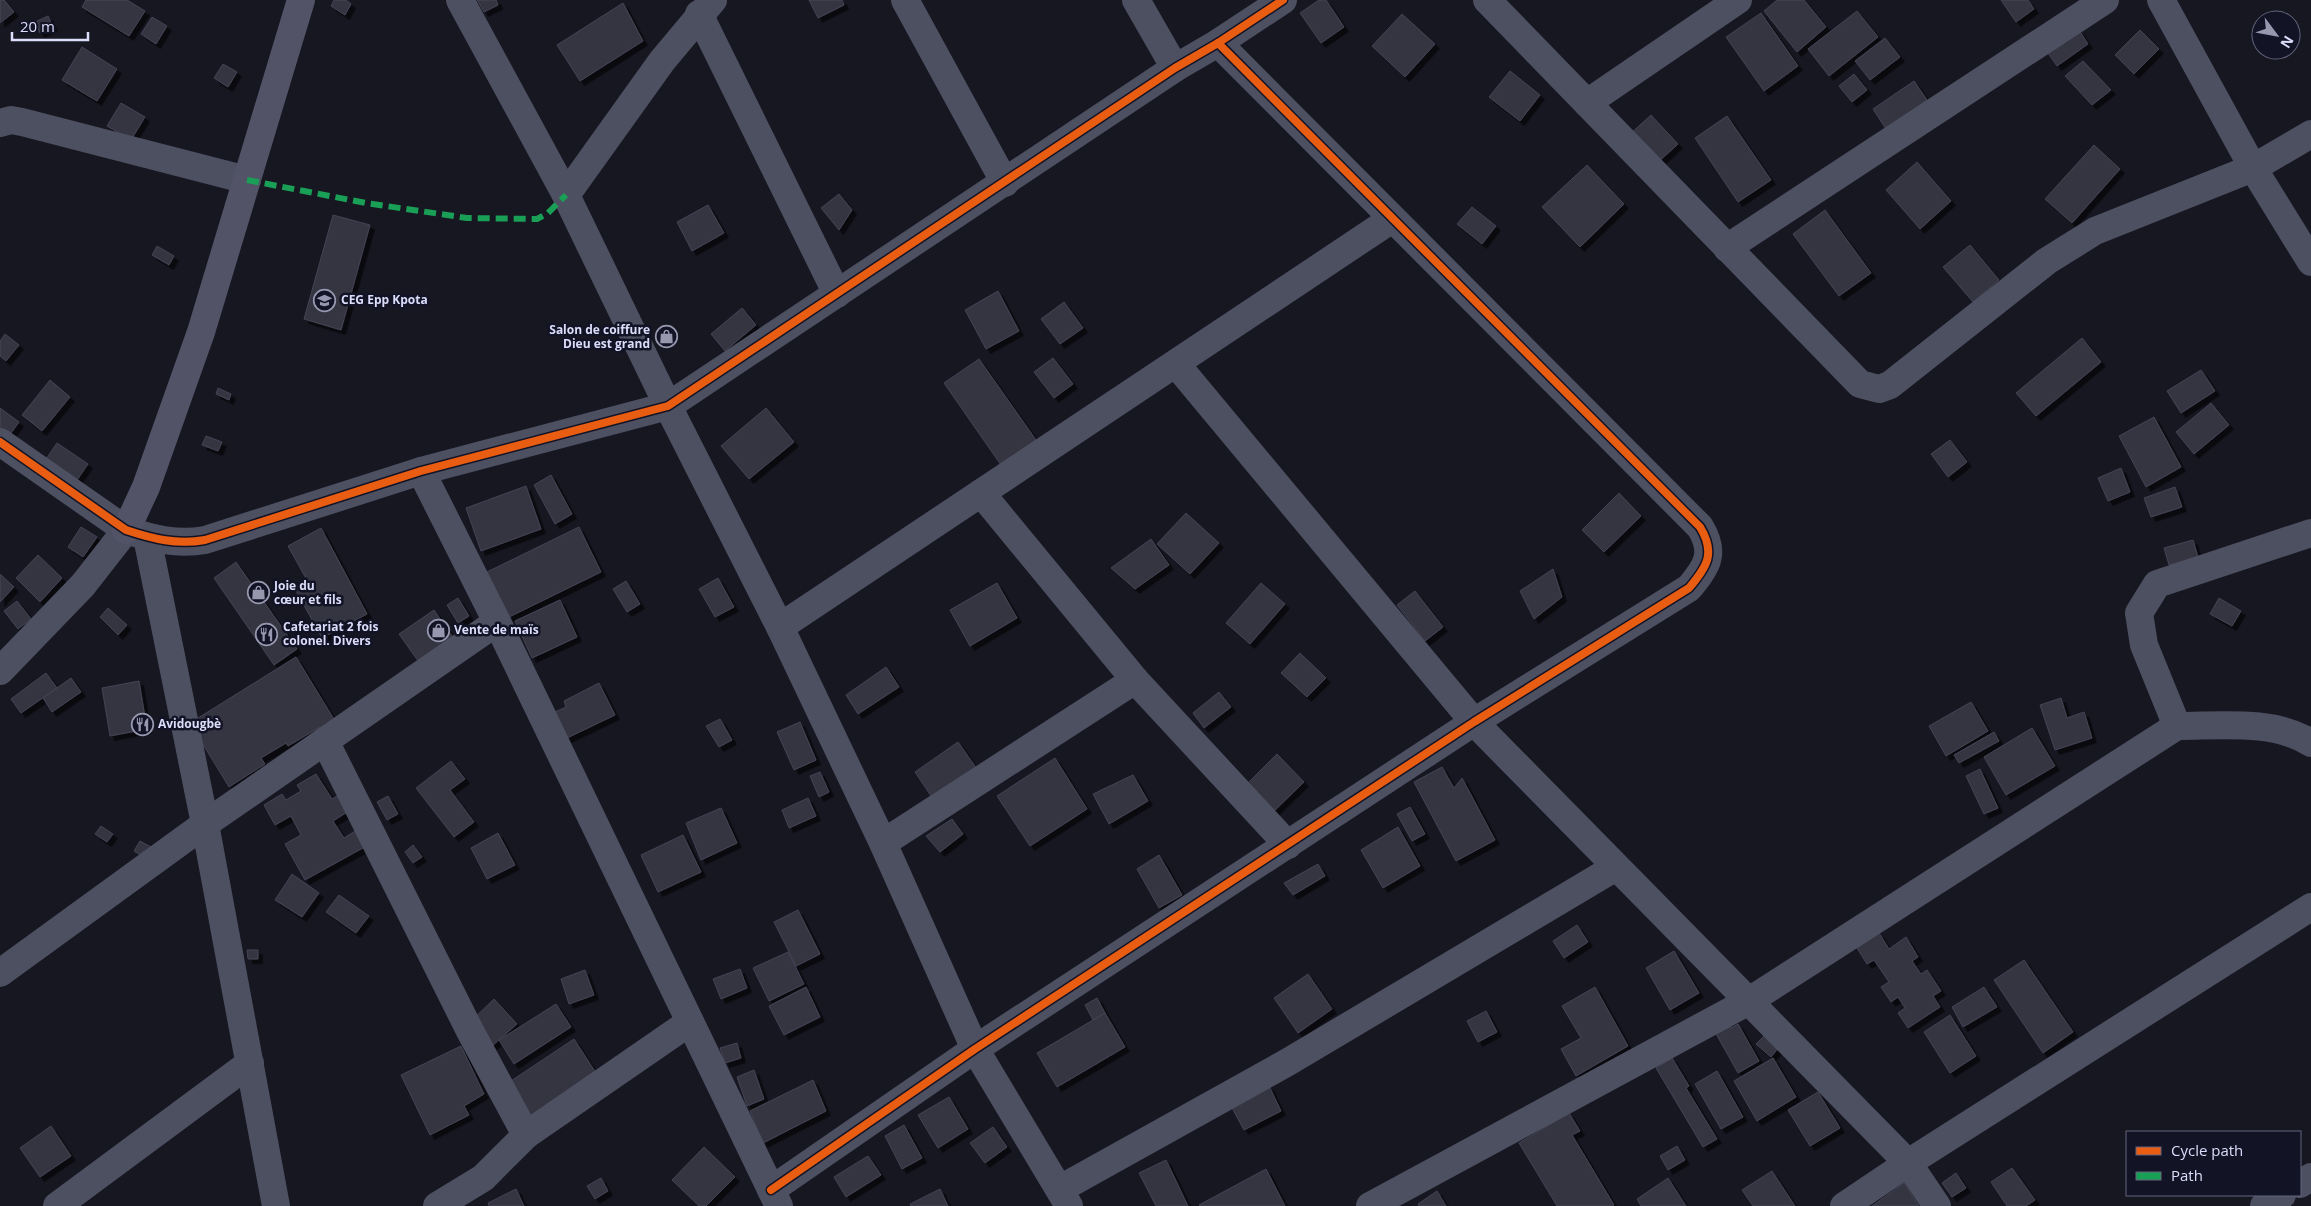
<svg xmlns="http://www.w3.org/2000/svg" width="2311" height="1206" viewBox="0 0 2311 1206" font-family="'Open Sans',sans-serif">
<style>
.building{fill:#363643;stroke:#434354;filter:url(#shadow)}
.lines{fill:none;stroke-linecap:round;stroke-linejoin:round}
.street{stroke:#4d5061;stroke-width:28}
.secondary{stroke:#525367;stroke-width:28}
.quiet{stroke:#1a9f57;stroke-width:6;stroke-dasharray:12 6;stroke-linecap:butt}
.cycleway-casing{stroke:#131326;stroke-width:11}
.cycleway{stroke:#e95d12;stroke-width:8}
.labels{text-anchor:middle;stroke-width:5;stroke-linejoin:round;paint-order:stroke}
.poi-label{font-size:12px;font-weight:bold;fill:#dcddfb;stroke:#131326;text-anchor:start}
</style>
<defs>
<filter id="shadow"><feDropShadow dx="4.5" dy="4.5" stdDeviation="0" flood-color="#0009"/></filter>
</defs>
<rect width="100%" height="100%" fill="#171722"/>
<g class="building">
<path d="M 0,0 L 4,0 L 14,12 L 0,23 Z"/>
<path d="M 86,0 L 127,0 L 145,11 L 129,36 L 82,7 Z"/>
<path d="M 334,0 L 346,0 L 351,4 L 345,15 L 331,6 Z"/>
<path d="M 477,0 L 496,0 L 498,5 L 484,12 Z"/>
<path d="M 809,0 L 842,0 L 844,5 L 818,18 Z"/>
<path d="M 1319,0 L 1326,0 L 1344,27 L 1321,43 L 1300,13 Z"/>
<path d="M 1777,0 L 1804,0 L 1826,27 L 1797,52 L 1764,11 Z"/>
<path d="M 2001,0 L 2028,0 L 2034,9 L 2016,22 Z"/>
<path d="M 623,3 L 643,41 L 580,81 L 557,45 Z"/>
<path d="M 1857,11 L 1878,37 L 1829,76 L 1808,49 Z"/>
<path d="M 1761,13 L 1798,66 L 1764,91 L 1726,37 Z"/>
<path d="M 1402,14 L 1435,44 L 1405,77 L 1372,46 Z"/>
<path d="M 48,16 L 53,27 L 40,33 L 35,22 Z"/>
<path d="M 152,17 L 167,26 L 156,44 L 141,34 Z"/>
<path d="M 2079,30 L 2088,44 L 2057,66 L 2048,53 Z"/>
<path d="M 2140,30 L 2159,49 L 2134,74 L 2115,55 Z"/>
<path d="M 1885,38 L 1900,57 L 1870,80 L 1855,61 Z"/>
<path d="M 82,47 L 117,69 L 97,101 L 62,80 Z"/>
<path d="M 2083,61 L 2111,90 L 2092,105 L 2065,76 Z"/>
<path d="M 223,64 L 237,72 L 228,87 L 214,78 Z"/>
<path d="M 1510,71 L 1540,95 L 1520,121 L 1489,97 Z"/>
<path d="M 1854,74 L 1867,90 L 1852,102 L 1839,86 Z"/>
<path d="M 1914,81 L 1927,100 L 1886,129 L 1873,109 Z"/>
<path d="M 121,103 L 145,117 L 131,140 L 107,126 Z"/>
<path d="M 1651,115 L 1678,144 L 1655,165 L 1628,136 Z"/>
<path d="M 1727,116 L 1771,180 L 1738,202 L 1695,138 Z"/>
<path d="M 2094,145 L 2120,169 L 2072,223 L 2045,199 Z"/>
<path d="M 1917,162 L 1951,201 L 1920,229 L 1886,190 Z"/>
<path d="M 1587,165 L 1624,204 L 1580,247 L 1542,207 Z"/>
<path d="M 839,194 L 852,210 L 839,230 L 821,208 Z"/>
<path d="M 708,205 L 724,233 L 692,251 L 677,222 Z"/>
<path d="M 1472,207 L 1496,226 L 1482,244 L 1457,224 Z"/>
<path d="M 1825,210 L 1871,273 L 1839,296 L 1793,234 Z"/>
<path d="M 333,215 L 370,225 L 341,330 L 304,319 Z"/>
<path d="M 1970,245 L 1999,280 L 1973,302 L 1943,267 Z"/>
<path d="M 157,246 L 174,256 L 169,265 L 152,255 Z"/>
<path d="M 998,291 L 1019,331 L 986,349 L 965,310 Z"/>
<path d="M 1064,302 L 1083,328 L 1060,344 L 1041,319 Z"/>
<path d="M 742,308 L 756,325 L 725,351 L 711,334 Z"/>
<path d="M 5,334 L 19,345 L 6,361 L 0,356 L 0,341 Z"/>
<path d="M 2082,338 L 2101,362 L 2036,416 L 2016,393 Z"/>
<path d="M 1053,358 L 1073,384 L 1054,398 L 1034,372 Z"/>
<path d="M 979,359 L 1036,440 L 1001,465 L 944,383 Z"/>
<path d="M 2201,370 L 2215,391 L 2181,413 L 2167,391 Z"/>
<path d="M 50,380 L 70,397 L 42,431 L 22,415 Z"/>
<path d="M 218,388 L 231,394 L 229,400 L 216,394 Z"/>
<path d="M 2211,403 L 2229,425 L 2194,454 L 2176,432 Z"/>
<path d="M 0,408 L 19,422 L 6,440 L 0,436 Z"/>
<path d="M 766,408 L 794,442 L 749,479 L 721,446 Z"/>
<path d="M 2154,417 L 2181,467 L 2146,487 L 2119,436 Z"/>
<path d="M 206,436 L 222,442 L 218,451 L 202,445 Z"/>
<path d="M 1950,440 L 1967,462 L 1948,477 L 1931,454 Z"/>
<path d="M 57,443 L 88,464 L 75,483 L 44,462 Z"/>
<path d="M 2121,468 L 2130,492 L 2108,501 L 2098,478 Z"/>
<path d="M 551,475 L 572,514 L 555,524 L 534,485 Z"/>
<path d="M 526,486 L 541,529 L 481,551 L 466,508 Z"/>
<path d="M 2175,487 L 2182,507 L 2151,517 L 2144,498 Z"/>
<path d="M 1619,493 L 1641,516 L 1604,552 L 1582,530 Z"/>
<path d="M 1186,513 L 1219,543 L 1190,574 L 1157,544 Z"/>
<path d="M 81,527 L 97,537 L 83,557 L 68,547 Z"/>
<path d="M 579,527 L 601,572 L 509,617 L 487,572 Z"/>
<path d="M 321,528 L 367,614 L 322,638 L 295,589 L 308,582 L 288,546 Z"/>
<path d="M 1151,539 L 1169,565 L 1135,589 L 1111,568 Z"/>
<path d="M 2193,540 L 2198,557 L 2169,565 L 2164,548 Z"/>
<path d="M 38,555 L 62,578 L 40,602 L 16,578 Z"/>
<path d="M 236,562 L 297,649 L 274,665 L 214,578 Z"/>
<path d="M 1553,569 L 1562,597 L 1534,619 L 1520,591 Z"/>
<path d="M 0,574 L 14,587 L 0,602 Z"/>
<path d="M 718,578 L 734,607 L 715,617 L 699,589 Z"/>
<path d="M 626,581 L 640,604 L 627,612 L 613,589 Z"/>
<path d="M 997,583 L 1017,618 L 970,646 L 950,610 Z"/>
<path d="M 1261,583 L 1285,604 L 1250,644 L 1226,623 Z"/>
<path d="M 1415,591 L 1443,627 L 1425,641 L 1397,605 Z"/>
<path d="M 458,598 L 469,616 L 458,623 L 447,605 Z"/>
<path d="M 2219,598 L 2241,611 L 2232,626 L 2210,614 Z"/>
<path d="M 560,600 L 577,637 L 532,658 L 515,621 Z"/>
<path d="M 17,601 L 31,619 L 18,629 L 4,611 Z"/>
<path d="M 108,608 L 127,625 L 118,635 L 100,617 Z"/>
<path d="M 434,610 L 456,642 L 421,665 L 399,634 Z"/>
<path d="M 1300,653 L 1326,678 L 1307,697 L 1281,673 Z"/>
<path d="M 296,657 L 335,721 L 321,729 L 320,727 L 288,746 L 286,743 L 261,758 L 265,764 L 229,787 L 190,723 Z"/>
<path d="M 886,667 L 899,687 L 858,714 L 846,695 Z"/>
<path d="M 46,673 L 57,688 L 21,713 L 11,699 Z"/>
<path d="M 71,678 L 81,692 L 52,712 L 43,698 Z"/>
<path d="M 139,681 L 147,729 L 110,736 L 102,688 Z"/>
<path d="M 599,683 L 615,715 L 567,738 L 555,712 L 566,707 L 564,701 Z"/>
<path d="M 1219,692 L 1231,707 L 1204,728 L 1193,713 Z"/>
<path d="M 2061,698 L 2067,718 L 2084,712 L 2092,738 L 2055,750 L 2040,705 Z"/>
<path d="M 1971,702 L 1988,731 L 1946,756 L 1929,726 Z"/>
<path d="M 720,719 L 732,740 L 719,747 L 706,726 Z"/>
<path d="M 800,722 L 816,760 L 794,770 L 777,732 Z"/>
<path d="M 2032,728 L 2055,766 L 2006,795 L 1984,757 Z"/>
<path d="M 1994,732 L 1999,741 L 1959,763 L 1954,755 Z"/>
<path d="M 958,742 L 977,769 L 933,799 L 915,772 Z"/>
<path d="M 1277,754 L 1304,782 L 1269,816 L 1242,789 Z"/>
<path d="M 1055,758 L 1087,809 L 1030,846 L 997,796 Z"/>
<path d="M 451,761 L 465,779 L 450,790 L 474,822 L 454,837 L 416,788 Z"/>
<path d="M 1442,767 L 1454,788 L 1462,778 L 1495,840 L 1456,861 L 1414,782 Z"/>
<path d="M 1980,769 L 1998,808 L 1984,814 L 1966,776 Z"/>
<path d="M 820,772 L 829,792 L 819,797 L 810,776 Z"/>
<path d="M 316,774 L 332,799 L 339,795 L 349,811 L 333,821 L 344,838 L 360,828 L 370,844 L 305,880 L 285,844 L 301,835 L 291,816 L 275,825 L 264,805 L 282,794 L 286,800 L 301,791 L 297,785 Z"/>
<path d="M 1133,775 L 1148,801 L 1109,824 L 1093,794 Z"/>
<path d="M 388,796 L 398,814 L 387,820 L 377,802 Z"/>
<path d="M 808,798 L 816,816 L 789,828 L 782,810 Z"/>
<path d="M 1410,807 L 1425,834 L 1412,841 L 1397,814 Z"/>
<path d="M 721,808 L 737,843 L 701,860 L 686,823 Z"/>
<path d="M 952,819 L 963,834 L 940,852 L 926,836 Z"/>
<path d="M 101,826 L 113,834 L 107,842 L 95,834 Z"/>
<path d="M 1398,827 L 1420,866 L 1383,888 L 1361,850 Z"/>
<path d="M 498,833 L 515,865 L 487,879 L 471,848 Z"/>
<path d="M 683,835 L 701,872 L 658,892 L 641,855 Z"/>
<path d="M 140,841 L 151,847 L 145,858 L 134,851 Z"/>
<path d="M 413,845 L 422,857 L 413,863 L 405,852 Z"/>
<path d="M 1159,855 L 1182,895 L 1159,908 L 1137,869 Z"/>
<path d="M 1318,864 L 1325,876 L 1293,895 L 1284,883 Z"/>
<path d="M 292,874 L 319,893 L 302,917 L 275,900 Z"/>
<path d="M 339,895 L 369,916 L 356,933 L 326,912 Z"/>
<path d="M 798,910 L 820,954 L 796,966 L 774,922 Z"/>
<path d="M 1577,925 L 1588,942 L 1564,958 L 1553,941 Z"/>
<path d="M 1879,933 L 1889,949 L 1906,937 L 1918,957 L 1912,961 L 1921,974 L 1927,970 L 1941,991 L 1933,996 L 1940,1007 L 1908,1028 L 1898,1013 L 1905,1008 L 1898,997 L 1891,1002 L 1881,987 L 1889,982 L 1874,960 L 1867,964 L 1857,948 Z"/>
<path d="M 247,950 L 258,950 L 258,959 L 248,959 Z"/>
<path d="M 1674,951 L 1699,993 L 1670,1010 L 1646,968 Z"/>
<path d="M 788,952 L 804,984 L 769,1001 L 753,968 Z"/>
<path d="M 2024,960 L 2073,1032 L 2043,1053 L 1994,980 Z"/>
<path d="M 740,969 L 747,988 L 721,999 L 713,979 Z"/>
<path d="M 585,970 L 594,995 L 569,1004 L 561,979 Z"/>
<path d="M 1308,974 L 1332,1009 L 1298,1033 L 1274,998 Z"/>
<path d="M 806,987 L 820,1017 L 784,1035 L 769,1006 Z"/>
<path d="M 1595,987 L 1628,1046 L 1576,1076 L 1561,1049 L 1581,1038 L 1562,1006 Z"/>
<path d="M 1984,987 L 1997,1007 L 1963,1027 L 1952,1007 Z"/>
<path d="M 1097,998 L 1105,1013 L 1093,1020 L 1085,1005 Z"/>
<path d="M 494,999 L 517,1024 L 492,1046 L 470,1022 Z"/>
<path d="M 556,1004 L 571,1027 L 514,1064 L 499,1040 Z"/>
<path d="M 1486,1011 L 1497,1032 L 1478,1042 L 1467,1021 Z"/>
<path d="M 1105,1013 L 1125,1047 L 1057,1087 L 1037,1053 Z"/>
<path d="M 1950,1015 L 1976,1056 L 1950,1073 L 1924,1032 Z"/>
<path d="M 1729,1024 L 1731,1028 L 1738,1024 L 1759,1061 L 1738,1073 L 1715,1032 Z"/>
<path d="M 1765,1035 L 1779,1047 L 1771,1057 L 1756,1044 Z"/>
<path d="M 574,1039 L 596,1073 L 530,1117 L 508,1083 Z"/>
<path d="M 737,1043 L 741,1058 L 725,1063 L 720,1048 Z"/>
<path d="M 461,1046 L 484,1094 L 464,1106 L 469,1115 L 430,1135 L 401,1075 Z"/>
<path d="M 1672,1058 L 1689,1086 L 1686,1088 L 1717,1139 L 1703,1147 L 1656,1068 Z"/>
<path d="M 1773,1058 L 1796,1097 L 1757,1121 L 1734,1081 Z"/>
<path d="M 754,1070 L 764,1099 L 747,1106 L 737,1077 Z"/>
<path d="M 1717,1071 L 1743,1117 L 1721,1129 L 1695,1084 Z"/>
<path d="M 813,1080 L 826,1111 L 763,1143 L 750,1111 Z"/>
<path d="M 1269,1086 L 1281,1111 L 1244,1130 L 1231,1106 Z"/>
<path d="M 1818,1092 L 1840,1128 L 1810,1146 L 1788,1110 Z"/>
<path d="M 949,1097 L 968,1129 L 938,1148 L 918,1115 Z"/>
<path d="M 1569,1113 L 1580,1131 L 1572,1135 L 1614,1205 L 1612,1206 L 1557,1206 L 1519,1143 Z"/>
<path d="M 904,1125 L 922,1158 L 902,1169 L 885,1136 Z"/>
<path d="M 51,1126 L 71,1156 L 40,1177 L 20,1148 Z"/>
<path d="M 993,1127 L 1007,1147 L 985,1163 L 970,1143 Z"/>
<path d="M 1677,1146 L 1685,1160 L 1668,1170 L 1660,1156 Z"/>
<path d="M 704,1147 L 735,1177 L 706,1206 L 699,1206 L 672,1180 Z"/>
<path d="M 868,1156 L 881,1175 L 846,1197 L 834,1177 Z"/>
<path d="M 1166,1160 L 1188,1206 L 1156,1206 L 1139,1173 Z"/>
<path d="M 2012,1168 L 2035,1200 L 2026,1206 L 2007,1206 L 1991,1182 Z"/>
<path d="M 1266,1169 L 1285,1206 L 1200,1206 L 1199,1205 Z"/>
<path d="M 1772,1171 L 1795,1206 L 1753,1206 L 1742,1190 Z"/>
<path d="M 1956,1173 L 1966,1188 L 1952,1197 L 1942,1183 Z"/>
<path d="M 601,1178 L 608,1191 L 595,1199 L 587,1186 Z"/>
<path d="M 1668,1178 L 1686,1206 L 1641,1206 L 1637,1199 Z"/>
<path d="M 1904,1183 L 1919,1206 L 1872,1206 Z"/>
<path d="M 516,1189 L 524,1206 L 489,1206 L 488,1203 Z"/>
<path d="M 940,1189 L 948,1206 L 911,1206 L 910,1204 Z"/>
<path d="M 1437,1191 L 1446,1206 L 1419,1206 L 1418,1204 Z"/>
</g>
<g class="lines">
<g class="street">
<path d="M 460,0 L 566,195 L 668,406 L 780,627 L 883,843 L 975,1049 L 1069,1206"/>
<path d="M 905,0 L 1005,183"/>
<path d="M 1136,0 L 1175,68"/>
<path d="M 1487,0 L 1587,103 L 1738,0"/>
<path d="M 2161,0 L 2253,168 L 2311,262"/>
<path d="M 699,14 L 837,294"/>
<path d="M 1587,103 L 1860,384 L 1879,389 L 1890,385 L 2047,261 L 2095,231 L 2253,168 L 2311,134"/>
<path d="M 0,123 L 11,120 L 22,122 L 247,180"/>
<path d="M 566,195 L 662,61 L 713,0"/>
<path d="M 1727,248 L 2105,0"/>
<path d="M 1176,364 L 1474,722 L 1908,1163 L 1937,1206"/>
<path d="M 0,442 L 126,530 C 153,539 177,545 205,540 L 421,471 L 668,406 L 1175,68 L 1218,43 L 1283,0"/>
<path d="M 421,471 L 497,622 L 779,1206"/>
<path d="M 981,493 L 1135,680 L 1288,845"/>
<path d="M 147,537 L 205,824 L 276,1206"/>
<path d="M 780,627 L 1392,219"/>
<path d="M 0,671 L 83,585 L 126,530"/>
<path d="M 2177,726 L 2144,645 L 2139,613 L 2157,584 L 2311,533"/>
<path d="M 325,741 L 469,1029 L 526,1135"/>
<path d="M 883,843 L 1135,680"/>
<path d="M 0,973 L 205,824 L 497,622"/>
<path d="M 2300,1184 L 2311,1177"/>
<path d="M 1060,1189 L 1288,1062 L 1616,867"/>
<path d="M 771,1190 L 975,1049 L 1474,722 L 1689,588 C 1707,567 1716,553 1700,527 L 1218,43"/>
<path d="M 57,1206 L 250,1063"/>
<path d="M 437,1206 L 483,1178 L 526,1135 L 690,1022"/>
<path d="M 1370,1206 L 1749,1001 L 2177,726 C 2220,726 2274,719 2311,743"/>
<path d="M 1844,1206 L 1908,1163 L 2311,907"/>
<path d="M 2264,1206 L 2282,1195"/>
</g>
<path class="secondary" d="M 126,530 L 146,487 L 201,332 L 301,0"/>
<path class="quiet" d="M 247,180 L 366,203 L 467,218 L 537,219 L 548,213 L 566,195"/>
<defs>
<g id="cycleway">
<path d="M 0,442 L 126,530 C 153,539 177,545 205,540 L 421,471 L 668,406 L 1175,68 L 1218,43 L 1283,0"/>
<path d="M 771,1190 L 975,1049 L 1474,722 L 1689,588 C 1707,567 1716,553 1700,527 L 1218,43"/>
</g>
</defs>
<use href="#cycleway" class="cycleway-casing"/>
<use href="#cycleway" class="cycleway"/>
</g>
<defs>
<symbol id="school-ring" viewBox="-11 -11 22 22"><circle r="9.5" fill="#131326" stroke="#9798af" stroke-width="1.5"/><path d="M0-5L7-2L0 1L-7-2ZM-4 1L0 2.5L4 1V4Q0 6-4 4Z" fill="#9798af"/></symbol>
<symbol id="shop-ring" viewBox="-11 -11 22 22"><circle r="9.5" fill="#131326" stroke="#9798af" stroke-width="1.5"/><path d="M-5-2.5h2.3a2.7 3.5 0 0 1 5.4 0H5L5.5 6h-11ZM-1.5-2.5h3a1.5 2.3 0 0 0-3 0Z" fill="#9798af"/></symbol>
<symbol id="restaurant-ring" viewBox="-11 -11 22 22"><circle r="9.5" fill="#131326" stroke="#9798af" stroke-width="1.5"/><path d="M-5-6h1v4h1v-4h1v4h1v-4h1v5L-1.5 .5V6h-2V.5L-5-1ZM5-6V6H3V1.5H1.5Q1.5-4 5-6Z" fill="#9798af"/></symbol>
</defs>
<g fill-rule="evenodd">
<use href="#school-ring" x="312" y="288" width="25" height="25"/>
<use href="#shop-ring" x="654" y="324" width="25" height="25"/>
<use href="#shop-ring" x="246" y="580" width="25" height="25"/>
<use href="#shop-ring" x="426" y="618" width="25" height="25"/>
<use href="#restaurant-ring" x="254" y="622" width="25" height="25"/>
<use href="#restaurant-ring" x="130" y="712" width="25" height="25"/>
</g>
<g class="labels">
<g class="poi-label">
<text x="341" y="304">CEG Epp Kpota</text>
<text x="650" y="334" text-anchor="end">Salon de coiffure<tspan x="650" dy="14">Dieu est grand</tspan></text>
<text x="274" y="590">Joie du<tspan x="274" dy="14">cœur et fils</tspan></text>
<text x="283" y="631">Cafetariat 2 fois<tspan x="283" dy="14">colonel. Divers</tspan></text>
<text x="454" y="634">Vente de maïs</text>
<text x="158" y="728">Avidougbè</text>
</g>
</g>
<rect x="2126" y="1131" width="175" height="65" fill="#131326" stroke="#63647b"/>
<rect x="2136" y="1147" width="25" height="8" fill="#e95d12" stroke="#63647b"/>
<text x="2171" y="1156" font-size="15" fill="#dcddfb">Cycle path</text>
<rect x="2136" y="1172" width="25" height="8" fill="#1a9f57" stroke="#63647b"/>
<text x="2171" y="1181" font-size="15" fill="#dcddfb">Path</text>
<g transform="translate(2276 35) rotate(122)"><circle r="24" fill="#131326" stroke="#63647b"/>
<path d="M0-4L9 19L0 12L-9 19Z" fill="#9798af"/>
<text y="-8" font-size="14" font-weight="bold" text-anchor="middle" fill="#dcddfb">N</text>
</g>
<path d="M12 32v8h76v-8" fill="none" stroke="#dcddfb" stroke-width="2.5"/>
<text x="20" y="32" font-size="15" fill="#dcddfb" stroke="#131326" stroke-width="4" paint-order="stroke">20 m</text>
</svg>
